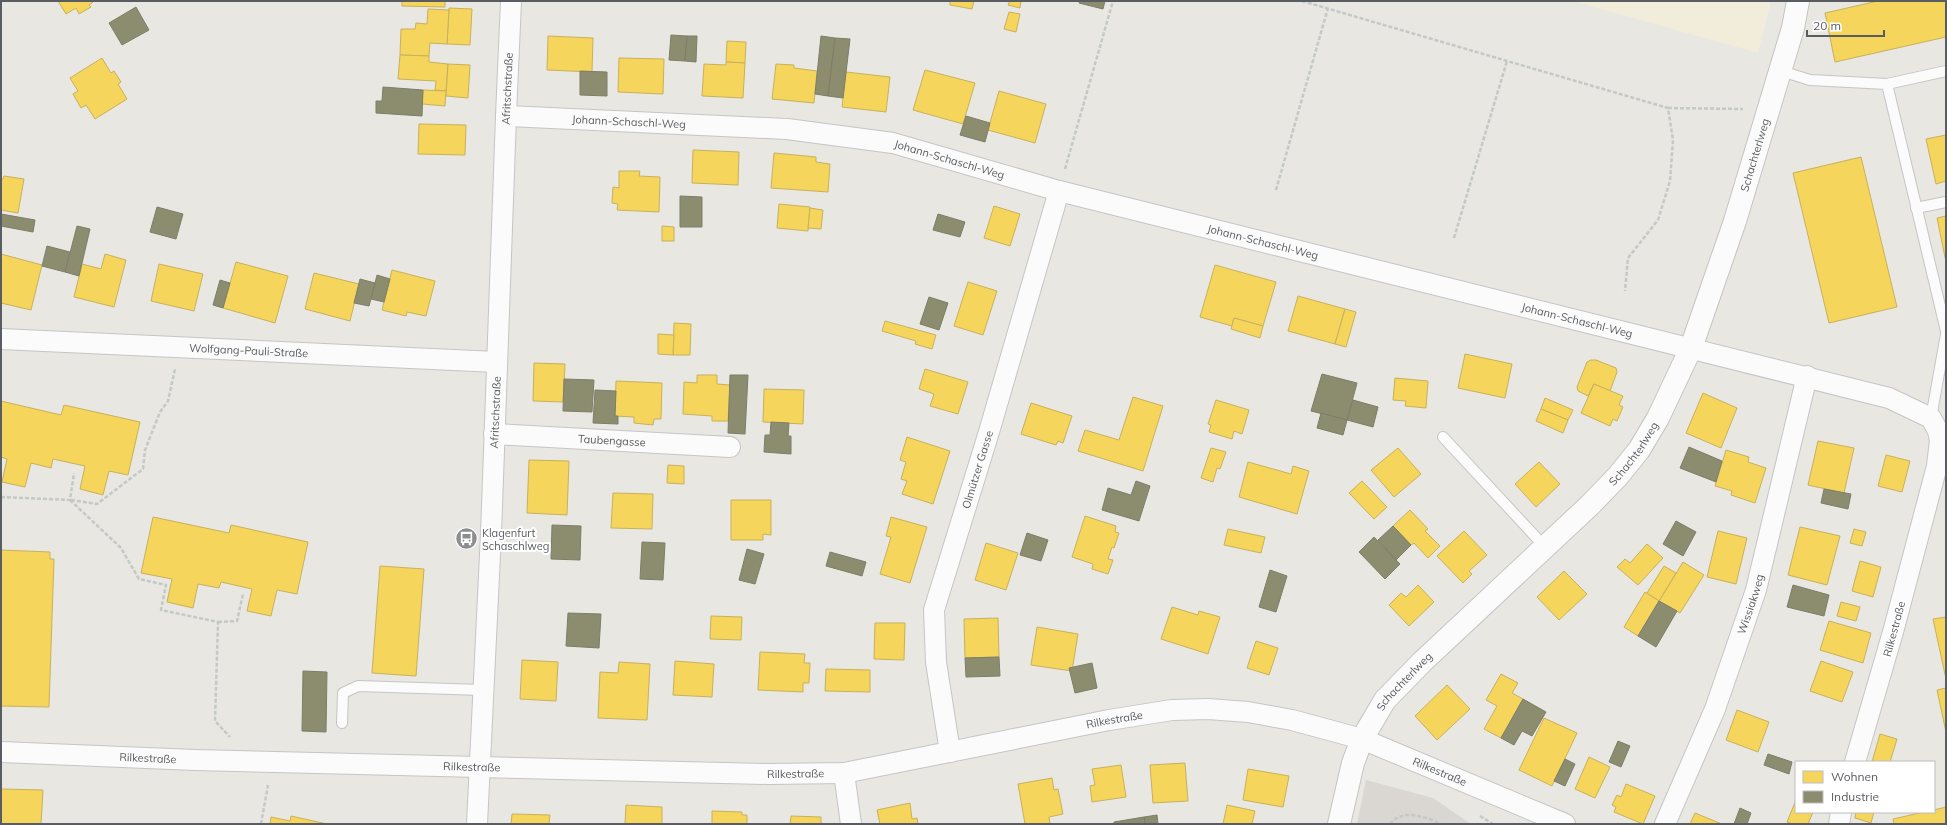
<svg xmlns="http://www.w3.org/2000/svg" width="1947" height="825" viewBox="0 0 1947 825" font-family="Mulish,sans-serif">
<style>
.commercial{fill:#f2ecdb}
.education{fill:#dad7d2}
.homes{fill:#f6d55c;stroke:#c7b15d}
.industry{fill:#8c8c6e;stroke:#7d7e6a}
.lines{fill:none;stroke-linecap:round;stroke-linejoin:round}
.lane-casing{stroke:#c5c5c5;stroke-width:12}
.street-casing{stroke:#c5c5c5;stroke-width:22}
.secondary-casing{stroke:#c4c4c2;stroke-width:24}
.path{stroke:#c4c9c6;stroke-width:2.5;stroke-dasharray:4 2;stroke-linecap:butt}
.lane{stroke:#fcfbfb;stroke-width:10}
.street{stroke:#fcfbfb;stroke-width:20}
.secondary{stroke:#fcfbfb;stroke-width:22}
.labels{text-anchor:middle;stroke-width:4;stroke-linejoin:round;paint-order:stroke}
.street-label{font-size:11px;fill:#595c60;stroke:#fff}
.poi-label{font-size:11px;fill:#595c60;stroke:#fff;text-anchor:start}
</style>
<rect width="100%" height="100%" fill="#e8e7e2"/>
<path class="commercial" d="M 1573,1 L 1771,1 L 1758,53 Z"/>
<path class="education" d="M 1366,780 L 1433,798 L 1471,824 L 1357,824 Z"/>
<g class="homes">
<path d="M 58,1 L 93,1 L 93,2 L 89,5 L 91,7 L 79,14 L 76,8 L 66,14 Z"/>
<path d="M 402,1 L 445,1 L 445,7 L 402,6 Z"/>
<path d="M 950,1 L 974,1 L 972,9 L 950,5 Z"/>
<path d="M 1010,1 L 1021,1 L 1020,8 L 1008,5 Z"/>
<path d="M 1878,1 L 1946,1 L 1946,37 L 1835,62 L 1825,13 Z"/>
<path d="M 449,8 L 472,9 L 470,45 L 447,44 Z"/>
<path d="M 428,9 L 449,10 L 447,44 L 430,43 L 429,56 L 400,55 L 401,29 L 415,29 L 416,23 L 427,24 Z"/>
<path d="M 1009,12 L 1020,14 L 1016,32 L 1004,29 Z"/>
<path d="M 548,36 L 593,38 L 592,72 L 547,70 Z"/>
<path d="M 727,41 L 746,42 L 745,63 L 726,62 Z"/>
<path d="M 400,55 L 429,56 L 429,62 L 448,64 L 446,91 L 435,90 L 436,81 L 398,79 Z"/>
<path d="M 102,58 L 111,73 L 114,71 L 121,82 L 118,84 L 127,99 L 95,119 L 86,105 L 81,108 L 73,94 L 78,91 L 70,78 Z"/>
<path d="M 619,58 L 664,59 L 663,94 L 618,92 Z"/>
<path d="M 726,62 L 745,63 L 743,98 L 702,96 L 704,64 L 726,65 Z"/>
<path d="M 448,64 L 470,65 L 468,98 L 446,96 Z"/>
<path d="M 776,64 L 794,65 L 794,68 L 817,71 L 814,103 L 772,99 Z"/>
<path d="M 925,70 L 975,83 L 963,124 L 913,110 Z"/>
<path d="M 846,72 L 890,77 L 886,112 L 842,107 Z"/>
<path d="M 423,90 L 446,91 L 445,106 L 422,104 Z"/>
<path d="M 999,91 L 1046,104 L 1035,143 L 988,130 Z"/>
<path d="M 419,124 L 466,125 L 465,155 L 418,154 Z"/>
<path d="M 1946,135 L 1946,181 L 1936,184 L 1926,139 Z"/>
<path d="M 693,150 L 739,152 L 738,185 L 692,183 Z"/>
<path d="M 774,153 L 816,157 L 816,162 L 830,164 L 828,192 L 771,188 Z"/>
<path d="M 1861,157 L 1897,307 L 1829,323 L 1793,173 Z"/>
<path d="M 619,171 L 640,171 L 639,176 L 660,177 L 659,212 L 617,210 L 618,204 L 612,203 L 613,187 L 619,188 Z"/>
<path d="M 4,176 L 24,179 L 18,213 L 1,210 L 1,179 L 3,179 Z"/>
<path d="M 779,204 L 810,207 L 808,231 L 777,228 Z"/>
<path d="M 994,206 L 1020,214 L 1010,246 L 984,238 Z"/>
<path d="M 810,208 L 823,210 L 821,229 L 808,228 Z"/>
<path d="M 1946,216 L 1946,262 L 1937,218 Z"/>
<path d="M 662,226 L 674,227 L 674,241 L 662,241 Z"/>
<path d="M 1,254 L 42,265 L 31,310 L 1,303 Z"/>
<path d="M 105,254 L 126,260 L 114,307 L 74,297 L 82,264 L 101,269 Z"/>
<path d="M 236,262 L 288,276 L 275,323 L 223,308 Z"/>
<path d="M 159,264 L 203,274 L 194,311 L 151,301 Z"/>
<path d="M 1215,265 L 1276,282 L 1263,326 L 1234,318 L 1232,326 L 1200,317 Z"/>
<path d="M 392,270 L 435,281 L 426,316 L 407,312 L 406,316 L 382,310 Z"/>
<path d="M 314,273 L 359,284 L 350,321 L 305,309 Z"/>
<path d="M 968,282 L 997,291 L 983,335 L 954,326 Z"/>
<path d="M 1298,296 L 1345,309 L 1335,344 L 1288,331 Z"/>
<path d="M 1345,309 L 1356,312 L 1346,347 L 1335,344 Z"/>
<path d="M 1234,318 L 1263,326 L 1260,338 L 1231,329 Z"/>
<path d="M 885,321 L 936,335 L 932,349 L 915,344 L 916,341 L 882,331 Z"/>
<path d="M 674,323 L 691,324 L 690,355 L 673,355 Z"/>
<path d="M 658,334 L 674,335 L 673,355 L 658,354 Z"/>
<path d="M 1465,354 L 1512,364 L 1505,398 L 1458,388 Z"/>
<path d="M 1591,360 L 1596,360 L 1616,368 L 1617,372 L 1610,391 L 1594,384 L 1588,396 L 1578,391 L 1577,387 L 1587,362 Z"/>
<path d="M 534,363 L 565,364 L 563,402 L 533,401 Z"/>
<path d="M 925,369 L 968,382 L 958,414 L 930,406 L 934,394 L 919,389 Z"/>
<path d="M 697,375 L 717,375 L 717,384 L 730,385 L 728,421 L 712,421 L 712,416 L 683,414 L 684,382 L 697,383 Z"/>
<path d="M 1395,378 L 1428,381 L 1426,408 L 1405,406 L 1406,401 L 1393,400 Z"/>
<path d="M 616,381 L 662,383 L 661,419 L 654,419 L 653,425 L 634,423 L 634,417 L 615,416 Z"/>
<path d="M 1594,384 L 1623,396 L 1619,405 L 1623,407 L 1617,421 L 1613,419 L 1610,426 L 1581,413 Z"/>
<path d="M 764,389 L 804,390 L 803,424 L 763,422 Z"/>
<path d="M 1703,393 L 1737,408 L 1721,448 L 1686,433 Z"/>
<path d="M 1133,397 L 1163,406 L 1143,471 L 1078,451 L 1085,430 L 1119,440 Z"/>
<path d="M 1545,398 L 1573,410 L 1568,420 L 1541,409 Z"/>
<path d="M 1216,400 L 1249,410 L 1242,434 L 1234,431 L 1232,439 L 1209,432 L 1211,425 L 1208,424 Z"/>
<path d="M 1,401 L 61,415 L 64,405 L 140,422 L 128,475 L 109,471 L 103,495 L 80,489 L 85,466 L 53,459 L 51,468 L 31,463 L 25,487 L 2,482 L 7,459 L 1,457 Z"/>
<path d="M 1031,403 L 1072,416 L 1063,443 L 1058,441 L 1056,445 L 1021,434 Z"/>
<path d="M 1541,409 L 1568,420 L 1563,433 L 1536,421 Z"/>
<path d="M 907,437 L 950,451 L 933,504 L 902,494 L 907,481 L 901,479 L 906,462 L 900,460 Z"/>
<path d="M 1818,441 L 1854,448 L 1844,493 L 1808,485 Z"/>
<path d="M 1211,448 L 1226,452 L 1220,469 L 1217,468 L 1213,482 L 1201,478 Z"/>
<path d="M 1398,448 L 1421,474 L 1394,497 L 1371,470 Z"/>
<path d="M 1726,450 L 1749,457 L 1748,462 L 1766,468 L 1755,503 L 1731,495 L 1732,491 L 1715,486 Z"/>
<path d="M 1886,455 L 1910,461 L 1902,492 L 1878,486 Z"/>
<path d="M 529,460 L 569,461 L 567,515 L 527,513 Z"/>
<path d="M 1248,462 L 1291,474 L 1293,466 L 1309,471 L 1297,514 L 1239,497 Z"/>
<path d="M 1539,462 L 1560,484 L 1536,507 L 1515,484 Z"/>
<path d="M 668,465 L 684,466 L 684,484 L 667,483 Z"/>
<path d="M 1362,481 L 1387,507 L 1374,519 L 1349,493 Z"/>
<path d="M 613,493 L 653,494 L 652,529 L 611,528 Z"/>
<path d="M 731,500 L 771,500 L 771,535 L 763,534 L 763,540 L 731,540 Z"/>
<path d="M 1410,510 L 1428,529 L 1425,531 L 1440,546 L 1428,558 L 1414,543 L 1411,545 L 1393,526 Z"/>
<path d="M 1085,516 L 1116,526 L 1115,532 L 1119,533 L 1114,548 L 1112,547 L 1108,559 L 1113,560 L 1108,574 L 1092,569 L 1093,564 L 1072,557 Z"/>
<path d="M 153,517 L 229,533 L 231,525 L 308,542 L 297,594 L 277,590 L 271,616 L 247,611 L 252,589 L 221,582 L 219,588 L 198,584 L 193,608 L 167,602 L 172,579 L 141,573 Z"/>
<path d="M 891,517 L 927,527 L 910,583 L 880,574 L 891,537 L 886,536 Z"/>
<path d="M 1800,527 L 1840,536 L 1827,585 L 1788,575 Z"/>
<path d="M 1228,529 L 1265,537 L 1261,553 L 1224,545 Z"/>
<path d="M 1854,529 L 1866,532 L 1862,546 L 1850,543 Z"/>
<path d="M 1464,531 L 1487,555 L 1469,571 L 1472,574 L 1463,583 L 1437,556 Z"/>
<path d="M 1718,531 L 1747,538 L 1736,584 L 1707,577 Z"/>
<path d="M 986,543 L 1018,553 L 1006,590 L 975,580 Z"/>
<path d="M 1647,544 L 1663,558 L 1638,585 L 1617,567 L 1625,559 L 1630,563 Z"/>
<path d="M 1,550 L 50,552 L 50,559 L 54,559 L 49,707 L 1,706 Z"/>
<path d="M 1860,561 L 1881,567 L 1873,597 L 1852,591 Z"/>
<path d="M 1683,562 L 1704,575 L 1680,613 L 1659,601 Z"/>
<path d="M 380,566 L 424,569 L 416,676 L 372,673 Z"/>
<path d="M 1664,566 L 1676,573 L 1659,601 L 1647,593 Z"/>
<path d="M 1564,571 L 1587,594 L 1559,620 L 1537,597 Z"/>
<path d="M 1418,585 L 1434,602 L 1409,626 L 1389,605 L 1401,593 L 1406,597 Z"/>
<path d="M 1645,592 L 1659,601 L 1638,636 L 1624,627 Z"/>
<path d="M 1841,602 L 1860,607 L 1856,621 L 1837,616 Z"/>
<path d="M 1172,607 L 1198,615 L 1199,611 L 1220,617 L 1208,654 L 1161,639 Z"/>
<path d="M 711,616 L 742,617 L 741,640 L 710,639 Z"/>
<path d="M 1946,617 L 1946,679 L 1933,619 Z"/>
<path d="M 998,618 L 999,657 L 965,658 L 964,619 Z"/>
<path d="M 1829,621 L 1871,633 L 1863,663 L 1820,650 Z"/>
<path d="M 875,623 L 905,623 L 904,660 L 874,659 Z"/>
<path d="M 1037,627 L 1078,634 L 1072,671 L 1031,665 Z"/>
<path d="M 1256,641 L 1278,648 L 1269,675 L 1247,668 Z"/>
<path d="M 760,652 L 805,654 L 804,663 L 810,663 L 809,683 L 803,683 L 803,692 L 758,690 Z"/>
<path d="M 522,660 L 558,662 L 556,701 L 520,699 Z"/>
<path d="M 675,661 L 714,664 L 712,697 L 673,695 Z"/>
<path d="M 1821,661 L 1853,672 L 1842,702 L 1810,691 Z"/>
<path d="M 619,662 L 650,664 L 647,720 L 598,718 L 600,672 L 618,673 Z"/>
<path d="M 826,669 L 870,670 L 870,692 L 825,691 Z"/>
<path d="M 1501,674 L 1518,683 L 1512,693 L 1523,699 L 1501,738 L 1484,729 L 1497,706 L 1486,700 Z"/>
<path d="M 1447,685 L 1470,709 L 1437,740 L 1415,716 Z"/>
<path d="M 1946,688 L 1946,732 L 1937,690 Z"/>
<path d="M 1737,710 L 1769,722 L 1758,752 L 1726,740 Z"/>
<path d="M 1544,718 L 1577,733 L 1552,786 L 1519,770 Z"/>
<path d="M 1880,734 L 1897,739 L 1890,762 L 1872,762 Z"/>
<path d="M 1589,757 L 1610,767 L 1595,798 L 1575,789 Z"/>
<path d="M 1185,763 L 1188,801 L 1153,803 L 1150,765 Z"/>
<path d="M 1121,765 L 1126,797 L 1092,802 L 1090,786 L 1095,785 L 1092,769 Z"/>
<path d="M 1248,769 L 1289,776 L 1283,807 L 1243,800 Z"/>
<path d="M 1052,778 L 1054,790 L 1058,789 L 1063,814 L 1049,817 L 1050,824 L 1025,824 L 1018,784 Z"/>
<path d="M 1626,784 L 1655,796 L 1643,824 L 1614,812 L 1616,807 L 1612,805 L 1617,795 L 1621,797 Z"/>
<path d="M 1,789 L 43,790 L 41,824 L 1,824 Z"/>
<path d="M 1796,800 L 1796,812 L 1813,812 L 1808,824 L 1793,824 L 1787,822 Z"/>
<path d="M 910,803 L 912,819 L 917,818 L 918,824 L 880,824 L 877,810 Z"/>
<path d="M 626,805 L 662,807 L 662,824 L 625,824 Z"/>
<path d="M 1227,805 L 1255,811 L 1252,824 L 1223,824 Z"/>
<path d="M 1946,807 L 1946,824 L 1894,824 L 1893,819 L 1924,812 L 1934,812 L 1934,810 Z"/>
<path d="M 712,811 L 742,812 L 742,815 L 747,815 L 747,824 L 712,824 Z"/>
<path d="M 1856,812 L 1874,812 L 1871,823 L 1855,818 Z"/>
<path d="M 1695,813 L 1722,824 L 1690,824 Z"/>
<path d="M 512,814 L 550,815 L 549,824 L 511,824 Z"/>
<path d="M 291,816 L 327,824 L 270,824 L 271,817 L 290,821 Z"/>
<path d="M 791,816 L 821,817 L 821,824 L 790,824 Z"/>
</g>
<g class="industry">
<path d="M 1080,1 L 1105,1 L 1103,9 L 1079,3 Z"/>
<path d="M 136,7 L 149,30 L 122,45 L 109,23 Z"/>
<path d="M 671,35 L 687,36 L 685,61 L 669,60 Z"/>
<path d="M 687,36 L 697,36 L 696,62 L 685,61 Z"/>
<path d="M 821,36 L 835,38 L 828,96 L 815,94 Z"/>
<path d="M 835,38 L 850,39 L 843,98 L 828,96 Z"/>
<path d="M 580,71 L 607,72 L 607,96 L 580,95 Z"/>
<path d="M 383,87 L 423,90 L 422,116 L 376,113 L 376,101 L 382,101 Z"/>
<path d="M 966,116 L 990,123 L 985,142 L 960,135 Z"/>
<path d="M 680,196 L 702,197 L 702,227 L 680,227 Z"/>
<path d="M 157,207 L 183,214 L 176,239 L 150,232 Z"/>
<path d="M 1,214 L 35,220 L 33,232 L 1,226 Z"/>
<path d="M 938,214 L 965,222 L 960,237 L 933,230 Z"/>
<path d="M 77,226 L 90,229 L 79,276 L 65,272 Z"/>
<path d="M 47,246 L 70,252 L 65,272 L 42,266 Z"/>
<path d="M 377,275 L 390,279 L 384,302 L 371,299 Z"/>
<path d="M 360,279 L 375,283 L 369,306 L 354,303 Z"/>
<path d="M 220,280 L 230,283 L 223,308 L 213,305 Z"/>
<path d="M 929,297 L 948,303 L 939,330 L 920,324 Z"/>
<path d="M 1322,374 L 1357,383 L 1347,420 L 1311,411 Z"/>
<path d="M 730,375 L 748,375 L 745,434 L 728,433 Z"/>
<path d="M 564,379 L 594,380 L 592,412 L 563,411 Z"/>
<path d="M 595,390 L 616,391 L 615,416 L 618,416 L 618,424 L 593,423 Z"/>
<path d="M 1353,400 L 1378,407 L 1373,427 L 1347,420 Z"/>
<path d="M 1321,413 L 1347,420 L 1343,435 L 1317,428 Z"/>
<path d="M 771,422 L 789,423 L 788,436 L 791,436 L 791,454 L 764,452 L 765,435 L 770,435 Z"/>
<path d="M 1689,447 L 1722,461 L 1716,482 L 1680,468 Z"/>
<path d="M 1136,481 L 1150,486 L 1139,521 L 1102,510 L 1108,488 L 1131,495 Z"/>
<path d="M 1824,489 L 1851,494 L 1848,509 L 1821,503 Z"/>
<path d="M 1676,521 L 1696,532 L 1683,556 L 1663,544 Z"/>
<path d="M 552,525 L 581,526 L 580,560 L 551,559 Z"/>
<path d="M 1393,526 L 1411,545 L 1396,560 L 1378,540 Z"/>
<path d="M 1027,533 L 1048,540 L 1041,561 L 1020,555 Z"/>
<path d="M 1374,537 L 1400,564 L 1385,579 L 1359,552 Z"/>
<path d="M 642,542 L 665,543 L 663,580 L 640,579 Z"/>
<path d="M 747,549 L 764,554 L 755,584 L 739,580 Z"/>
<path d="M 830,552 L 866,562 L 862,576 L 826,566 Z"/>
<path d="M 1270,570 L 1287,576 L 1276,612 L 1259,607 Z"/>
<path d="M 1793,585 L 1829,595 L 1824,616 L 1787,607 Z"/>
<path d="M 1659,601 L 1677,611 L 1656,647 L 1638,636 Z"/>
<path d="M 568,613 L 601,614 L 599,648 L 566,646 Z"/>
<path d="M 999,657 L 1000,676 L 966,677 L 965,658 Z"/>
<path d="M 1092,663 L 1097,688 L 1075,693 L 1069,668 Z"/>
<path d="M 303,671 L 327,672 L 326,732 L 302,731 Z"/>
<path d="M 1523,699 L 1546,712 L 1532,736 L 1522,731 L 1514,745 L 1501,738 Z"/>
<path d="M 1618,741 L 1630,746 L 1621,767 L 1609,762 Z"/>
<path d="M 1768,754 L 1792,762 L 1789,774 L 1764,765 Z"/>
<path d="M 1565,759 L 1575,764 L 1565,786 L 1554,781 Z"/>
<path d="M 1740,808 L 1751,813 L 1747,824 L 1734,824 Z"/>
<path d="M 1157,815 L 1158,824 L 1145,824 L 1144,817 Z"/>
<path d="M 1144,817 L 1145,824 L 1114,824 L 1114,822 Z"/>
</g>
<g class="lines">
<defs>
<g id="lane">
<path d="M 1781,71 L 1810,80 L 1887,84 L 1946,331"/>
<path d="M 1887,84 L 1946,71"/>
<path d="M 1916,208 L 1946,202"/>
<path d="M 1931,418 L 1946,334"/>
<path d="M 1443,437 L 1545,547"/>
<path d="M 342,723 L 343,693 L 358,686 L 482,690"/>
</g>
<g id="street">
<path id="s1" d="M 506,116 L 787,129 L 893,143 L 1059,191 L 1889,398 L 1931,418 L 1938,431 L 1940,440 L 1937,466 L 1893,632 L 1855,762"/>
<path id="s2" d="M 1,339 L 497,362"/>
<path id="s3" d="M 494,434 L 730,447"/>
<path id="s4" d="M 1,752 L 195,760 L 768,774 L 844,773 L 1109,720 L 1172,710 L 1208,709 L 1248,712 L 1292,720 L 1362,739 L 1565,824"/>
<path id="s5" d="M 950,752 L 936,662 L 934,610 L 989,432 L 1059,191"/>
<path d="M 844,773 L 851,824"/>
<path id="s6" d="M 477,824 L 491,534 L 506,116 L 511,1"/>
<path id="s7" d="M 1665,824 L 1715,709 L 1756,590 L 1807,376"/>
<path d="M 1839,824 L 1841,812"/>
</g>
<g id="secondary">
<path id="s8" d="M 1339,824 L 1353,763 L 1362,739 L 1385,700 L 1422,662 L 1590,505 L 1618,476 L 1639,450 L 1658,418 L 1691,348 L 1735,221 L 1793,28 L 1798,1"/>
</g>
</defs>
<use href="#lane" class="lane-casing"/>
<use href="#street" class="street-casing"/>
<use href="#secondary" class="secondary-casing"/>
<g class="path">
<path d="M 1302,1 L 1668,108 L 1673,140 L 1670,181 L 1658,220 L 1628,258 L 1625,291"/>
<path d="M 1668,108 L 1743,109"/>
<path d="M 1065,169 L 1113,1"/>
<path d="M 1276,190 L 1328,8"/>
<path d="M 1454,238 L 1507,61"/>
<path d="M 1,497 L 70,500 L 74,473"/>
<path d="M 70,500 L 121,548 L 139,579 L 166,585 L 161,610 L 218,622 L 215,721 L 230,737"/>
<path d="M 71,500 L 97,504 L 143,469 L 145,450 L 160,412 L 168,401 L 175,369"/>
<path d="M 218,622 L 237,621 L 243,594"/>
<path d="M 1480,816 L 1493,824"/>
<path d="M 261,824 L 268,785"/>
<path d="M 1390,824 C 1402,808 1426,817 1441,824"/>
</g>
<use href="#lane" class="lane"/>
<use href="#street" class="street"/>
<use href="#secondary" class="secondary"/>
</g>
<defs>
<symbol id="bus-disc" viewBox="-11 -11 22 22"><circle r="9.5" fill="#8b8d8e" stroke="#fff"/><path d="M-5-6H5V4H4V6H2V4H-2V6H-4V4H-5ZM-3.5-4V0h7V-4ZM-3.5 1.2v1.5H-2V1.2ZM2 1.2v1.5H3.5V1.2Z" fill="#fff"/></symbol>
</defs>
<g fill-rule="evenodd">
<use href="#bus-disc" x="454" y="526" width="25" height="25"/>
</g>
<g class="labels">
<g class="street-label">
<text dy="4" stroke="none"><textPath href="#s6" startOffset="736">Afritschstraße</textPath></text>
<text dy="4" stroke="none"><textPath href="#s1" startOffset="123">Johann-Schaschl-Weg</textPath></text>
<text dy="4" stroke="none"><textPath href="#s8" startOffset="808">Schachterlweg</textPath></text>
<text dy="4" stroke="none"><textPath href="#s1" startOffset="447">Johann-Schaschl-Weg</textPath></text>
<text dy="4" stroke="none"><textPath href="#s1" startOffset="771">Johann-Schaschl-Weg</textPath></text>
<text dy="4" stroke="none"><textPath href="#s1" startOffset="1095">Johann-Schaschl-Weg</textPath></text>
<text dy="4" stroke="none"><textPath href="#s2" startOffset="248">Wolfgang-Pauli-Straße</textPath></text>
<text dy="4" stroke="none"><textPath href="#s6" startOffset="412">Afritschstraße</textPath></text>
<text dy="4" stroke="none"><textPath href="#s3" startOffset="118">Taubengasse</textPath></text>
<text dy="4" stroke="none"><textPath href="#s8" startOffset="484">Schachterlweg</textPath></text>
<text dy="4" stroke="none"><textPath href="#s5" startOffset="290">Olmützer Gasse</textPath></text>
<text dy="4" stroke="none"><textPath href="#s7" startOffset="236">Wissiakweg</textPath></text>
<text transform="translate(1894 629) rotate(-75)" y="4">Rilkestraße</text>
<text dy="4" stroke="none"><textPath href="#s8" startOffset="160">Schachterlweg</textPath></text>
<text dy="4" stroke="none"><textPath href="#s4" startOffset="1119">Rilkestraße</textPath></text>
<text dy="4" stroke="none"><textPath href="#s4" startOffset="147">Rilkestraße</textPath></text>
<text dy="4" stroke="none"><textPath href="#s4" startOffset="471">Rilkestraße</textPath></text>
<text dy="4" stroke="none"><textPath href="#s4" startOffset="1455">Rilkestraße</textPath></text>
<text dy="4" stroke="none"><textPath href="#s4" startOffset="795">Rilkestraße</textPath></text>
</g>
<g class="poi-label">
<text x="482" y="537">Klagenfurt<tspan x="482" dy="13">Schaschlweg</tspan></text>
</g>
</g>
<rect width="1947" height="825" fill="none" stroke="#595c60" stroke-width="4"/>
<rect x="1795" y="761" width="140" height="52" fill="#ffffff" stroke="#bdbebf"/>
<rect x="1803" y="771" width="20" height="12" fill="#f6d55c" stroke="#bdbebf"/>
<text x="1831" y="781" font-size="12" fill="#595c60">Wohnen</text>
<rect x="1803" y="791" width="20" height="12" fill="#8c8c6e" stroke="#bdbebf"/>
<text x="1831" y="801" font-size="12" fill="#595c60">Industrie</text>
<path d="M1807 30v6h77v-6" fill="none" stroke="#595c60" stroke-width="2"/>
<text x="1813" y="30" font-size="12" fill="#595c60" stroke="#ffffff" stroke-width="3" paint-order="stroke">20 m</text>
</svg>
